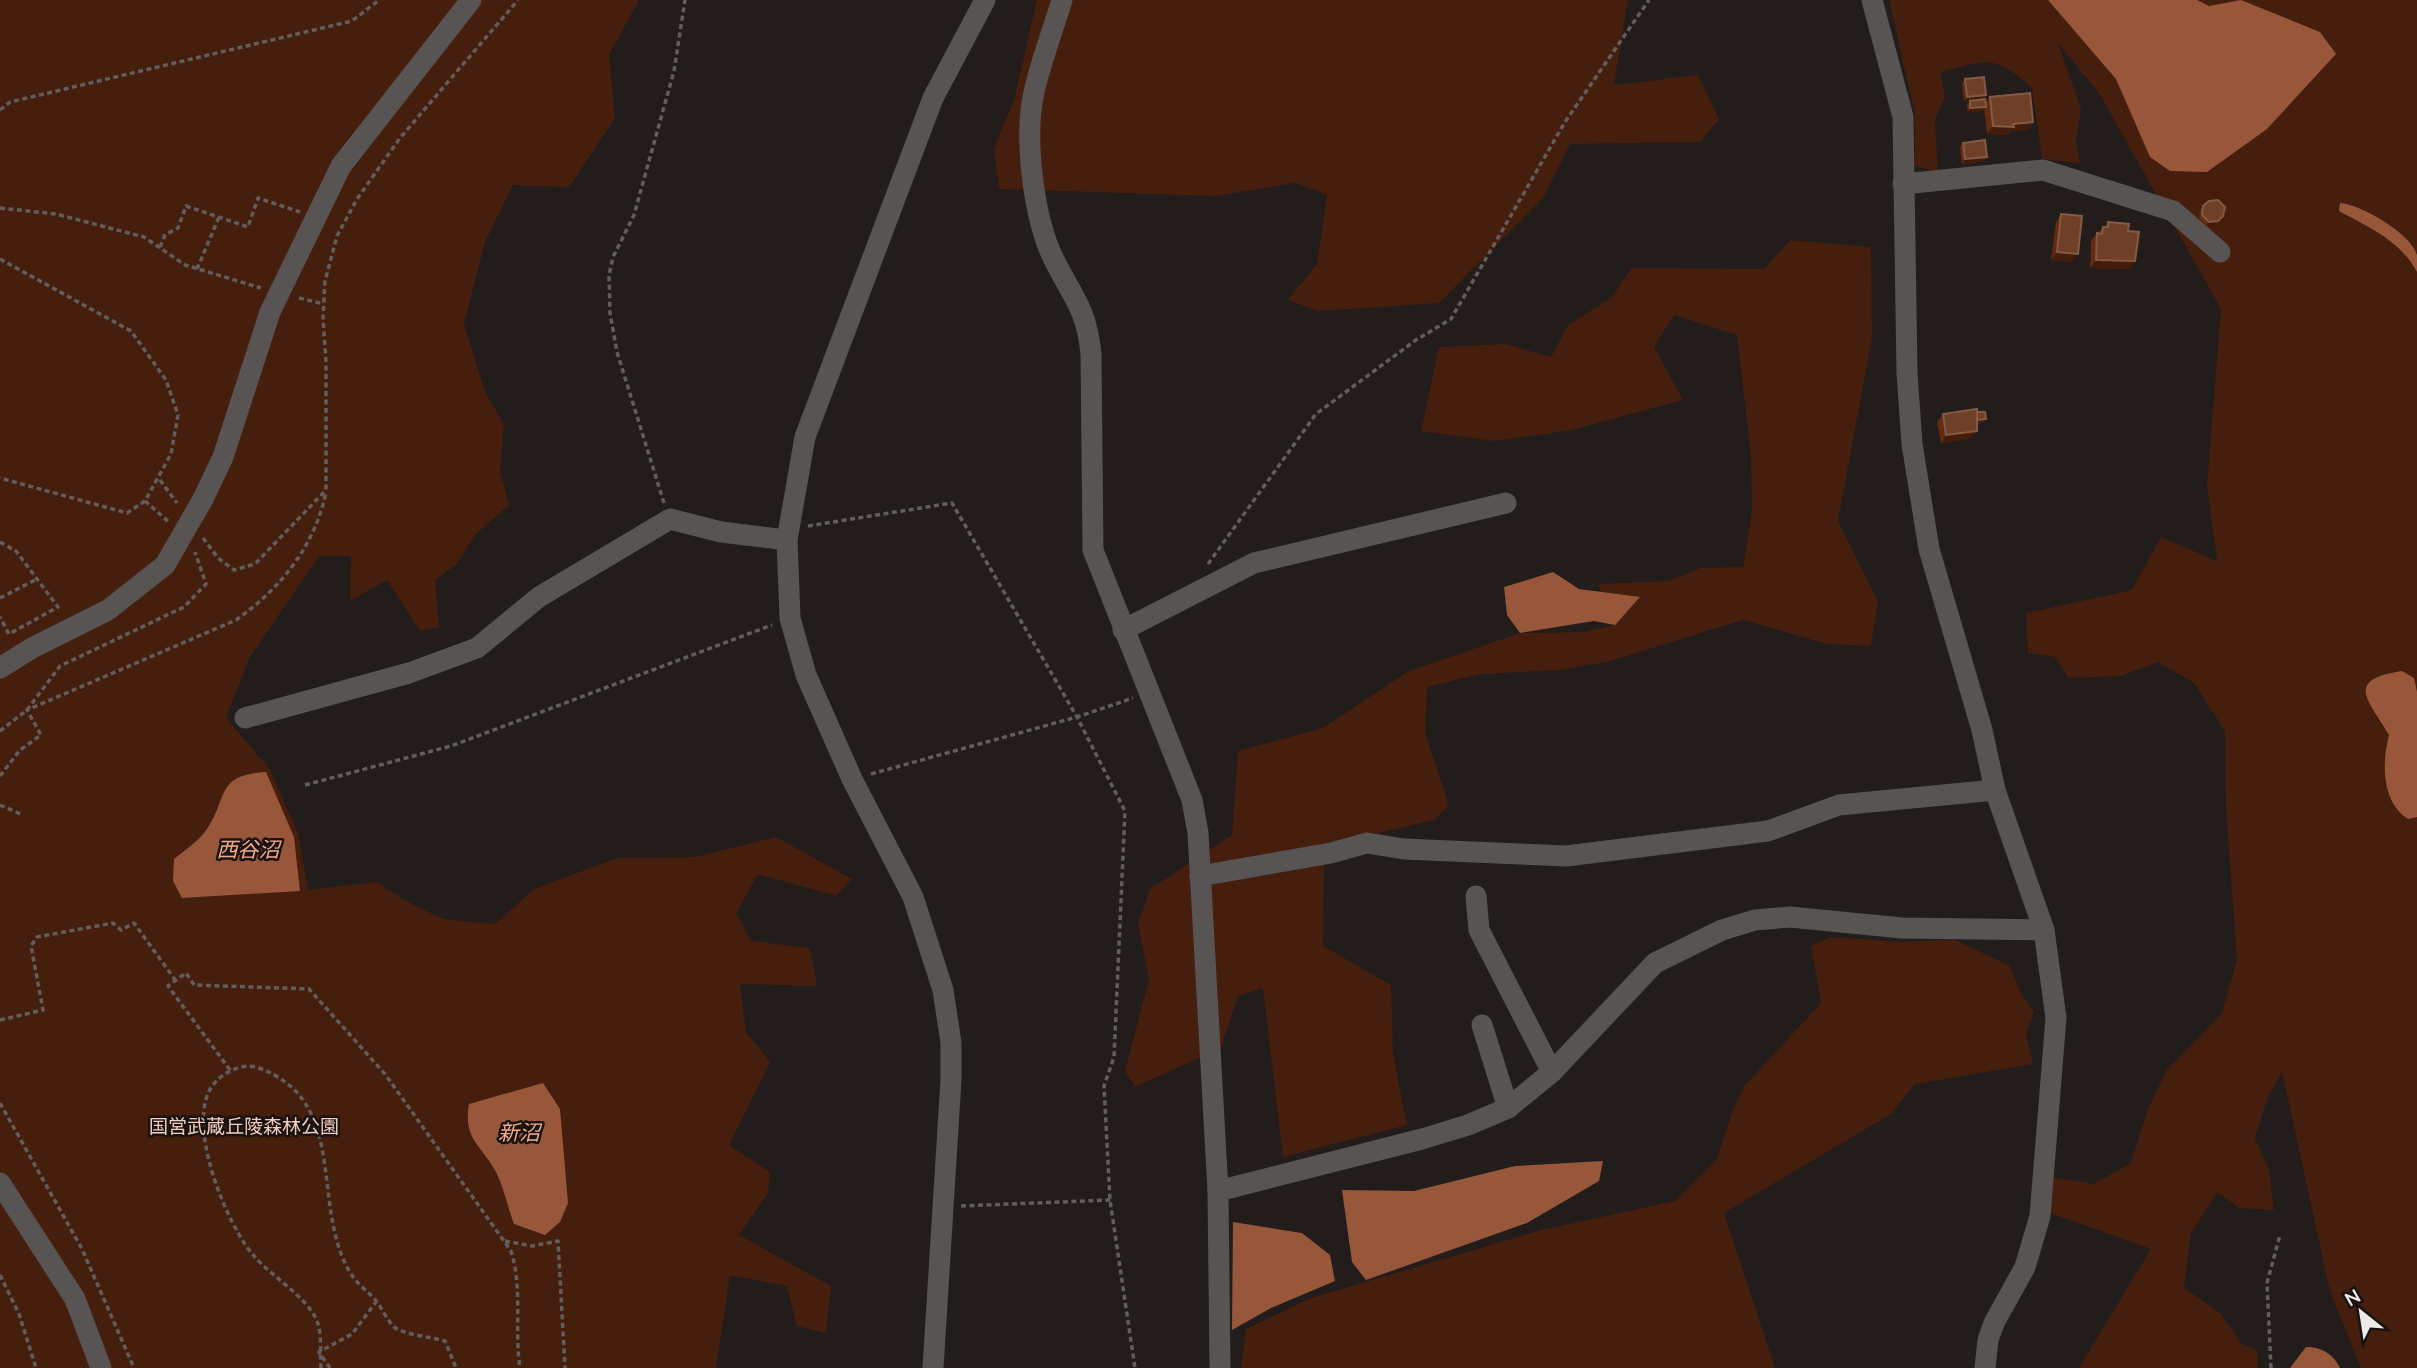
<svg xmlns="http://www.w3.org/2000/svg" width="2417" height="1368" viewBox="0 0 2417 1368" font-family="'Nunito Sans','Noto Sans JP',sans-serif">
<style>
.green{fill:#451e0d}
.water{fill:#98573b}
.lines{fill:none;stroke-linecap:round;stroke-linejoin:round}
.path{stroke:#635e5c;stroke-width:3.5;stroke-dasharray:5 3.5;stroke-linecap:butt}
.minor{stroke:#575453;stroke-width:21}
.minor-bridge{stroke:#575453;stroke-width:21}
.wall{fill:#622a10}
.shaded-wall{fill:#421c0a}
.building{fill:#703f27;stroke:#845a45;stroke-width:2}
.labels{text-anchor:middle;stroke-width:5;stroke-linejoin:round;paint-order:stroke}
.park-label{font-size:19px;fill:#f5cdbd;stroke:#181311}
.water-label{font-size:21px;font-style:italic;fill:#f5a989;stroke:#181311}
</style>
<rect width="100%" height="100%" fill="#221c1a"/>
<g class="green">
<path d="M 0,0 L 639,0 L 609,55 L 615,118 L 569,187 L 513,185 L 485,242 L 464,324 L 485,392 L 504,424 L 500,471 L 509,505 L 475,535 L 456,565 L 435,580 L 439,627 L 420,631 L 387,580 L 350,601 L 351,556 L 319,556 L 250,657 L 226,718 L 269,768 L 298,833 L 308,890 L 376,882 L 415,906 L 444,919 L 495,924 L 534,889 L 617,858 L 695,857 L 776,837 L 852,879 L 836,896 L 758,874 L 736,913 L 751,941 L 810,948 L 817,986 L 740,984 L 746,1032 L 770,1062 L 729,1145 L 770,1172 L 768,1193 L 739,1235 L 831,1286 L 826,1333 L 797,1326 L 787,1286 L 730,1275 L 716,1368 L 0,1368 Z"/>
<path d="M 1037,0 L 1628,0 L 1614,85 L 1698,75 L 1719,119 L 1700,142 L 1570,144 L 1543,198 L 1439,303 L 1318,311 L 1288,300 L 1317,264 L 1327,195 L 1295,183 L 1216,196 L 999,189 L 994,149 L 1014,100 Z"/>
<path d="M 1889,0 L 2417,0 L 2417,1368 L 2361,1368 L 2330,1291 L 2282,1072 L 2268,1096 L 2255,1138 L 2269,1170 L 2274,1210 L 2239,1208 L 2217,1192 L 2191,1233 L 2184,1288 L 2219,1312 L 2242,1344 L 2258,1351 L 2257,1368 L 2079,1368 L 2151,1249 L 2047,1212 L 2051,1177 L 2094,1184 L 2131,1163 L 2146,1114 L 2166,1071 L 2222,1013 L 2237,959 L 2226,808 L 2225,731 L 2194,683 L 2158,662 L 2121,676 L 2069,678 L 2055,657 L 2028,653 L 2026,613 L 2132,590 L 2161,537 L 2217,561 L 2207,485 L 2221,309 L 2099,93 L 2058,43 L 2081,109 L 2076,141 L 2080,163 L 2042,159 L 2032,88 C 1992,53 1989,61 1940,72 L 1945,97 L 1935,119 L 1938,172 L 1915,166 L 1915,115 Z"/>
<path d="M 1790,240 L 1871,247 L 1872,338 L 1838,521 L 1878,602 L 1871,646 L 1827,644 L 1743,620 L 1607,662 L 1558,670 L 1480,674 L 1427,687 L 1425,733 L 1449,805 L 1434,820 L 1358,838 L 1324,864 L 1323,946 L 1391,985 L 1393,1054 L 1407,1125 L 1283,1157 L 1263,988 L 1238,996 L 1221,1048 L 1135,1087 L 1125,1071 L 1149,980 L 1138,924 L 1150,889 L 1232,835 L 1238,751 L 1323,728 L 1409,671 L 1520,633 L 1583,632 L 1615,625 L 1598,584 L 1669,581 L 1700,568 L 1743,567 L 1752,511 L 1751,456 L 1737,335 L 1674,315 L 1654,347 L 1683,400 L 1572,430 L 1494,441 L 1421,431 L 1439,347 L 1506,344 L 1551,357 L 1568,325 L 1611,298 L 1632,268 L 1764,269 Z"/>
<path d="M 1831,937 L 1905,942 L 1953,939 L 2010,966 L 2020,992 L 2034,1012 L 2026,1034 L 2033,1064 L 1915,1084 L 1891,1114 L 1724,1213 L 1775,1368 L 1241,1368 L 1246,1329 L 1311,1298 L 1541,1230 L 1675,1201 L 1717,1159 L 1733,1110 L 1745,1085 L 1821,1003 L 1811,946 Z"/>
</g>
<g class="water">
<path d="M 2048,0 L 2197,0 L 2209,6 L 2241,0 L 2320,32 L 2336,54 L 2267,129 L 2207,172 L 2170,171 L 2150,157 L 2116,79 Z"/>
<path d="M 2340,203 C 2360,204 2412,234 2417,255 C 2417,259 2417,267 2417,272 C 2400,240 2368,227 2339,211 Z"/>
<path d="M 1553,572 L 1579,589 L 1640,597 L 1615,625 L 1594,621 L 1520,633 L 1507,615 L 1504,587 Z"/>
<path d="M 2402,671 L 2414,678 L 2417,692 L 2417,817 L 2408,819 C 2381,802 2382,761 2389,735 C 2368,699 2344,680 2402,671 Z"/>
<path d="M 266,772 L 294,837 L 300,891 L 182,898 L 173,881 L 174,859 C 185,850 200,840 207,829 C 229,796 215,775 266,772 Z"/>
<path d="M 543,1083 L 560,1109 L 568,1203 L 560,1222 L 545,1235 L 514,1224 C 508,1208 504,1188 496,1172 C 481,1144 463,1140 469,1104 Z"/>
<path d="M 1603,1161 L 1599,1181 L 1527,1223 L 1366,1280 L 1352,1262 L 1342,1190 L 1414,1191 L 1515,1166 Z"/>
<path d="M 1233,1222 L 1302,1233 L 1330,1255 L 1335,1281 L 1271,1308 L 1232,1330 Z"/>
<path d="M 2306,1347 C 2322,1347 2333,1354 2340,1368 L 2290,1368 Z"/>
</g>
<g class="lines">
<g class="path">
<path d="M 0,110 L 10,102 L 352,21 L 379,0"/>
<path d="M 0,208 L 56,214 L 144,237 L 185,265 L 261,288"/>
<path d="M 160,247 L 165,235 L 178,228 L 186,206 L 248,227 L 258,198 L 300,212"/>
<path d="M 0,259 L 131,331 L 166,380 L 178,415 L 171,454 L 145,501 L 127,513 L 0,478"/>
<path d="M 197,269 L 219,217"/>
<path d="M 299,298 L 324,304"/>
<path d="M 160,480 L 177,503"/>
<path d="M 145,501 L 170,523"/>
<path d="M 664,503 L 617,352 L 610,313 L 609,275 L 613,257 L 634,215 L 674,71 L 685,0"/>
<path d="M 808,526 L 952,503 L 1077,717 L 1125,811 L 1114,1057 L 1104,1086 L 1110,1200 L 1135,1368"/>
<path d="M 203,538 L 218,558 L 234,570 L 255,564 L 326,490 L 326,362 L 323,318 L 325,281 L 337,236 L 357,199 L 400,138 L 518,0"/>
<path d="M 0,542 L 16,551 L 58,607 L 9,634 L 0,617"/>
<path d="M 1208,564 L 1316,414 L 1416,340 L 1451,319 L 1565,122 L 1649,0"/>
<path d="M 0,598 L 37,579"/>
<path d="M 0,731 L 27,710 L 60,666 L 184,607 L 206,584 L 195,552"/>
<path d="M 871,774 L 1077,717 L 1133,698"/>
<path d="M 0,776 L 20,750 L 41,735 L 27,710 L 236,620 C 280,589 315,546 326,492"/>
<path d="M 305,785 L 451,746 L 772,625"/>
<path d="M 0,805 L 23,815"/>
<path d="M 0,1020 L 43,1010 L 31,946 L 37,937 L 113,923 L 121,930 L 134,923 L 176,981"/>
<path d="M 230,1070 L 168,986 L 186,973 L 194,985 L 309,989 L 385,1074 L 511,1251 C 523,1289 514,1329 520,1368"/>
<path d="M 0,1103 L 82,1249 L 134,1368"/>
<path d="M 961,1206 L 1110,1200"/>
<path d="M 505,1241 L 532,1246 L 558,1241 L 565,1368"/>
<path d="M 0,1275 L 19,1314 L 36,1368"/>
<path d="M 321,1368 C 320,1354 322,1333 317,1321 C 308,1298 270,1275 254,1256 C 227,1226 184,1122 213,1085 C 223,1072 243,1062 259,1068 C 351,1102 309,1206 351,1274 C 357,1284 369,1292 376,1301 C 382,1308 387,1320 394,1327 C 405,1335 432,1337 445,1341 L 456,1368"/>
<path d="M 330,1368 L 319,1352 L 352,1334 L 376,1302"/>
<path d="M 2271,1368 L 2267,1283 L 2280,1235"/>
</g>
<g class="minor">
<path d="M 1062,0 C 1053,30 1041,61 1034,92 C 1024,136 1033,210 1050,251 C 1069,294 1086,303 1091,354 L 1093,550 L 1192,800 L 1198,833 L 1218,1191 L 1220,1368"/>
<path d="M 1872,0 L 1903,117 L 1907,373 L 1912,444 L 1929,549 L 1982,730 L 1995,790 L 2044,930 L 2056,1018 L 2040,1216 L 2025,1267 L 1994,1323 L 1988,1340 L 1985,1368"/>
<path d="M 1903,184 L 2043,170 L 2173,211 L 2220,252"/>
<path d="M 203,499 L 223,457 L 270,312 L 341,166 L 471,0"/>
<path d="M 1123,630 L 1254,563 L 1506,503"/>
<path d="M 0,668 L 32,648 L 108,610 L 165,565"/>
<path d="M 245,718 L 409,673 L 477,648 L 539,597 L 670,519 L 721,532 L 787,540"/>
<path d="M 1200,876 L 1331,853 L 1367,843 L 1404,849 L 1566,856 L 1768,831 L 1839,805 L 1995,790"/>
<path d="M 1476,896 L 1479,930 L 1552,1072"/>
<path d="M 1482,1025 L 1508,1108"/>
<path d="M 0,1183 L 75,1299 L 101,1368"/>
<path d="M 1218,1191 L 1422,1139 L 1468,1125 L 1508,1108 L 1552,1072 L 1655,963 L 1722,930 L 1755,920 L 1790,917 L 1902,928 L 2044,930"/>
<path d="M 933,1368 L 951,1080 L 951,1043 L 943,990 L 913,897 L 852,779 L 806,675 L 790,618 L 787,540 L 805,437 L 933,98 L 985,0"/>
</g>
<path class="minor-bridge" d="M 165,565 L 203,499"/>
</g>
<g class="wall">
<path d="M 1965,79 L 1986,95 L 1983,99 L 1964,101 L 1962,83 Z"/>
<path d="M 1990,97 L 2033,122 L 2027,130 L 2011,131 L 2008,135 L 1987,134 L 1984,108 L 1983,111 L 1968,112 L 1967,105 L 1970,101 L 1985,103 Z"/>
<path d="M 1963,143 L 1984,161 L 1962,164 L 1960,147 Z"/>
<path d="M 2203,206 L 2221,220 L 2215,226 L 2206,226 L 2199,219 L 2200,210 Z"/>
<path d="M 2061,214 L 2072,262 L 2051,260 L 2056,222 Z"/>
<path d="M 2108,222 L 2128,231 L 2135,261 L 2130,269 L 2090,268 L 2091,241 L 2097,233 L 2098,233 L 2103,227 L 2105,227 Z"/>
<path d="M 1977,412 L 1986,419 L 1983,423 L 1977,424 L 1971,439 L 1941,443 L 1937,422 L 1943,414 Z"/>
</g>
<g class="shaded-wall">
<path d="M 1986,95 L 1983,99 L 1964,101 L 1967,97 Z"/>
<path d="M 1986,107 L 1983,111 L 1968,112 L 1970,108 Z"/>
<path d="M 2033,122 L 2027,130 L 2011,131 L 2008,135 L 1987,134 L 1993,126 Z"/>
<path d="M 1987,157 L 1984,161 L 1962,164 L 1965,159 Z"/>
<path d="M 2223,216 L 2215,226 L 2206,226 L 2209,222 Z"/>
<path d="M 2057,252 L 2078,254 L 2072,262 L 2051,260 Z"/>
<path d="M 2096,260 L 2135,261 L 2130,269 L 2090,268 Z"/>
<path d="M 1986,419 L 1983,423 L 1974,424 L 1977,420 Z"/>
<path d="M 1977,431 L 1971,439 L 1941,443 L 1946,435 Z"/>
</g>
<g class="building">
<path d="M 1984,77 L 1986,95 L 1967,97 L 1965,79 Z"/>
<path d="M 2030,93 L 2033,122 L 2013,124 L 2014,127 L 1993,126 L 1990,97 Z"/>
<path d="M 1985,99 L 1986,107 L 1970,108 L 1970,101 Z"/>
<path d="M 1985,140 L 1987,157 L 1965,159 L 1963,143 Z"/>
<path d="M 2218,200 L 2225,207 L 2223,216 L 2218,221 L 2209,222 L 2202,215 L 2203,206 L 2209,201 Z"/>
<path d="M 2061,214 L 2082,216 L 2078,254 L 2057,252 Z"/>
<path d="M 2108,222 L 2129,224 L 2128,231 L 2139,232 L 2135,261 L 2096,260 L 2097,233 L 2102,234 L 2103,227 L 2108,227 Z"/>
<path d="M 1977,409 L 1977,431 L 1946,435 L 1943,414 Z"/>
<path d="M 1977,412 L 1985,412 L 1986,419 L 1977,420 Z"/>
</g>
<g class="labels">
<g class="park-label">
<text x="244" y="1133">国営武蔵丘陵森林公園</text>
</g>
<g class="water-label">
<text x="248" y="857">西谷沼</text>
<text x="519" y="1140">新沼</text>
</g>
</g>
<g transform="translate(2361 1312) rotate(330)" stroke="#181311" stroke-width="5" paint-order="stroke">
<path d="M0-5L12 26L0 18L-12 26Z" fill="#ede9e7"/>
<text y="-10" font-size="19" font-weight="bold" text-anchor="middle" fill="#ede9e7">N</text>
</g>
</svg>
